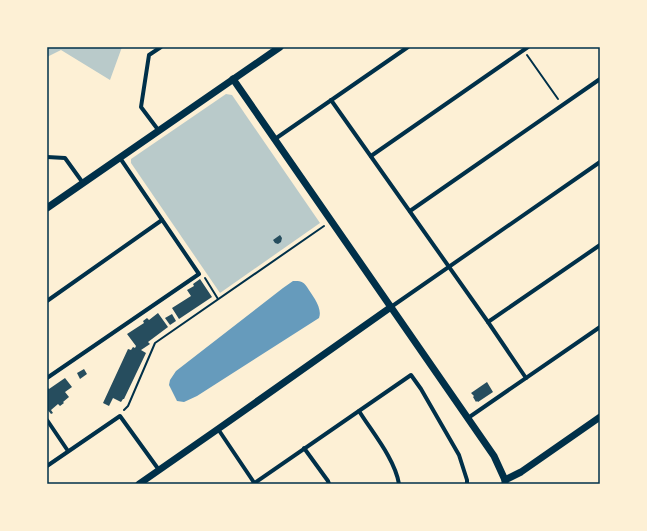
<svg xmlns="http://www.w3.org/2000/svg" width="647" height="531" viewBox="0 0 647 531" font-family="'Exo 2',sans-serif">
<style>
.green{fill:#b9caca}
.water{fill:#669bbc}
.building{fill:#264d5e}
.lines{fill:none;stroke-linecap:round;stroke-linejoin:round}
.path{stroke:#003049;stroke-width:2}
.minor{stroke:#003049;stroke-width:4}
.tertiary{stroke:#003049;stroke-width:7}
.neatline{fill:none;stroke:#003049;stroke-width:1.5}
</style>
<rect width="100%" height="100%" fill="#fdf0d5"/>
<g class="green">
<path d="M 47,47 L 122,47 L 110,80 L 61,50 L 47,57 Z"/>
<path d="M 226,94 L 232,95 L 320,223 L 220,293 L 131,163 L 131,159 Z"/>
</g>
<path class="water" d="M 293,281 C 300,281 303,281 307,287 C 312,295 323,308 319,318 L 197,396 L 184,402 L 177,401 L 169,385 L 170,380 L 176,371 L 283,288 Z"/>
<g class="building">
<path d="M 280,235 L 282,238 L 281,242 L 278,244 L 275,243 L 273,240 Z"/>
<path d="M 200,279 L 212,297 L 179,319 L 172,308 L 191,296 L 187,290 L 194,286 L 193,284 Z"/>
<path d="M 158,313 L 168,327 L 148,342 L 150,344 L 141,350 L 146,353 L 124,399 L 123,399 L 121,402 L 113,398 L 109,406 L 103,403 L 128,349 L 131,350 L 133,347 L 135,348 L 136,346 L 127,334 L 144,323 L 143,321 L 147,318 L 149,320 Z"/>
<path d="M 172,314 L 176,321 L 170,325 L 165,318 Z"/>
<path d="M 84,369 L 87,374 L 80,379 L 77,373 Z"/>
<path d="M 65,378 L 72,387 L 65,392 L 69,397 L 63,402 L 64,403 L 60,406 L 58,404 L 51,410 L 53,413 L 51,414 L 47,409 L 47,389 L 48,388 L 49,389 Z"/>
<path d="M 487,382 L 493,392 L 478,402 L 477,401 L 476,402 L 473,397 L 474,396 L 471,393 Z"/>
</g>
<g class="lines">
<g class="path">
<path d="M 527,55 L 558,99"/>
<path d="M 205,278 L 218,299"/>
<path d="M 124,410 L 128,406 L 155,343 L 324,226"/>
</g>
<g class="minor">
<path d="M 331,100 L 488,322 L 526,378"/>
<path d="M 159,131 L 141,107 L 149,55 L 161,47"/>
<path d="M 275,139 L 408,47"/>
<path d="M 371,156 L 528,47"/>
<path d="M 47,157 L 65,158 L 83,183"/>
<path d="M 410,211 L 600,79"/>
<path d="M 47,301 L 162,220"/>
<path d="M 391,307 L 600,162"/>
<path d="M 488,322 L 600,245"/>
<path d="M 47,378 L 199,274 L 120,158"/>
<path d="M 359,411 C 372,432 395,459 399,484"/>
<path d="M 468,418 L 600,327"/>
<path d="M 47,420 L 68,451"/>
<path d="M 218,429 L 255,484"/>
<path d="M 304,448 L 328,481 L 329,484"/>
<path d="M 47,466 L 120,416 L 159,470"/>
<path d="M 253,484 L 411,375 L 421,389 L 459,455 L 467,480 L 467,484"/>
</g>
<g class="tertiary">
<path d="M 233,79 L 494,456 L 505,480 L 505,484"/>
<path d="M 47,208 L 280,47"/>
<path d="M 505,480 L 521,472 L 600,417"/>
<path d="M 139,484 L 218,429 L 391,307"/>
</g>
</g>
<rect width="647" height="531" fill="none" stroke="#fdf0d5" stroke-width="96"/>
<rect x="48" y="48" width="551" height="435" class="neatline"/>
</svg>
